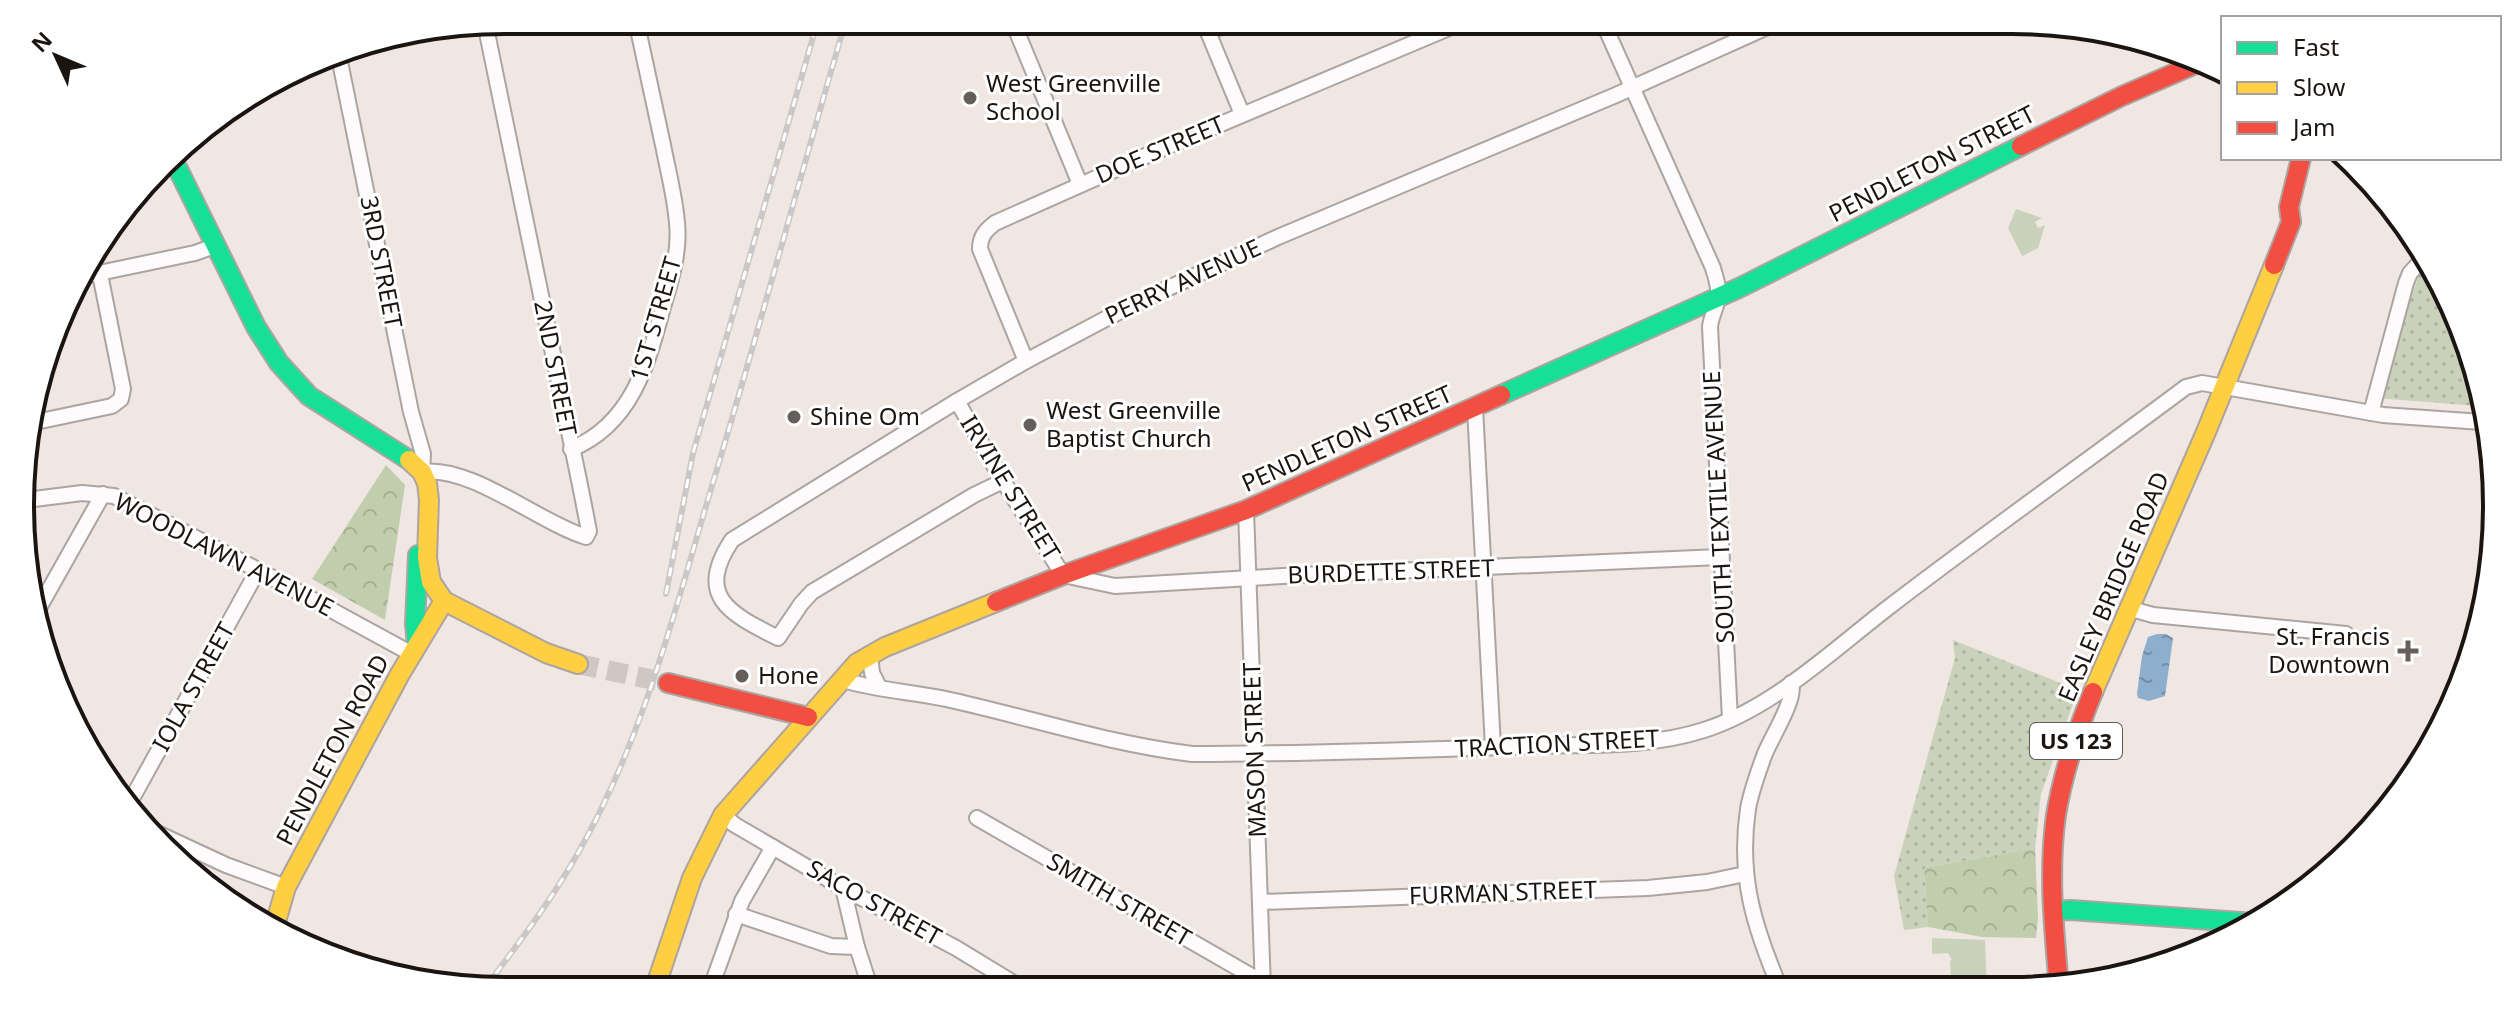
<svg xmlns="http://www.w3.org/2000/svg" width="2517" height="1011" viewBox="0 0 2517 1011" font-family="'Noto Sans',sans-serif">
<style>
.grass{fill:url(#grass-dots)}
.forest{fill:url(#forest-crowns)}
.green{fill:#cad2bb}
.water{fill:url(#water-ripples)}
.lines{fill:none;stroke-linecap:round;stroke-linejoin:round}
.secondary-tunnel{stroke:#d0c7c3;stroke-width:20;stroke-dasharray:20 10;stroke-linecap:butt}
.street-casing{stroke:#aca4a1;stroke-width:18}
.fast-casing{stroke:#aca4a1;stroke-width:22}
.slow-casing{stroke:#aca4a1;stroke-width:22}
.jam-casing{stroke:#aca4a1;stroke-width:22}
.street{stroke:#fdfbfb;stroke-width:14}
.fast{stroke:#16e098;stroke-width:18}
.slow{stroke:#ffcf43;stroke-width:18}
.jam{stroke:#f24e42;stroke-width:18}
.rail-casing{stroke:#cac7c6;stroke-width:6}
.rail{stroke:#fff;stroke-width:3;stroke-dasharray:9;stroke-linecap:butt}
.poi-dot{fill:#665e5b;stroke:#fff;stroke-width:3}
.labels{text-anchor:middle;stroke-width:6;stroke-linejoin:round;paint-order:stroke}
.shield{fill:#fff;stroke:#5f5b59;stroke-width:2}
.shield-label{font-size:22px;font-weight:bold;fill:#1b1512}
.poi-label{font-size:24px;fill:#1b1512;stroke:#fff;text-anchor:start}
.street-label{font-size:24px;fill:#1b1512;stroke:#fff}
.rim{fill:none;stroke:#1b1512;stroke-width:4}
</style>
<defs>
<pattern id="grass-dots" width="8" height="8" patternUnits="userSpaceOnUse" patternTransform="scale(2)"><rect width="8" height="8" fill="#cad2bb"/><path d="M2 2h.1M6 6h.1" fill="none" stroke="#adb3a0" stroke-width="1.8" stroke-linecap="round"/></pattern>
<pattern id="forest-crowns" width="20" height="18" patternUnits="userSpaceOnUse" patternTransform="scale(2)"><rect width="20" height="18" fill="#c1cead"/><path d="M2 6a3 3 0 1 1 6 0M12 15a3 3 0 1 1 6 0" fill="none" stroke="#a5b094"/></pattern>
<pattern id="water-ripples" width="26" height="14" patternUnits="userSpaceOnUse" patternTransform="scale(2)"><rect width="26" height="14" fill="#8dafcd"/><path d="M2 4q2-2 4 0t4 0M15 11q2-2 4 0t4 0" fill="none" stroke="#728da5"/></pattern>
</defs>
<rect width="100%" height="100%" fill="#f0e6e2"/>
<g class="grass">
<path d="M 2424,261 L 2447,290 L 2478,406 L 2376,398 Z"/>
<path d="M 1953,640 L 2078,690 L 2041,794 L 2035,848 L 1924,868 L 1928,927 L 1904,930 L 1894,876 L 1955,658 Z"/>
</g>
<g class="forest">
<path d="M 386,465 L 405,485 L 385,620 L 312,579 Z"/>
<path d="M 2035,848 L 2038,918 L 2036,938 L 1982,937 L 1928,927 L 1924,868 Z"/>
</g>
<g class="green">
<path d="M 2016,209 L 2042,218 L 2035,222 L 2038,228 L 2045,225 L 2038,248 L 2022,256 L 2008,228 Z"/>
<path d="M 1932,938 L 1985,940 L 1987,987 L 1962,987 L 1951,979 L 1950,961 L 1952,960 L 1948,953 L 1932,954 Z"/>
</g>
<path class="water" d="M 2157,634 L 2166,634 L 2173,638 L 2165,696 L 2149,701 L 2138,698 L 2137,694 L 2142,656 L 2148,637 Z"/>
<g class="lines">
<path class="secondary-tunnel" d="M 578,664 L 668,683"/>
<defs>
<g id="street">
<path d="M 1012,20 L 1080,184"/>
<path d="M 1203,20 L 1242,114"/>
<path d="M 1602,20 L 1713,268 C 1715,276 1719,285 1718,294 C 1718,306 1711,315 1710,327 L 1730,719"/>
<path d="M 1208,32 L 1239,20"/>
<path d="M 338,52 L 411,412 L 423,454 L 422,472 C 471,465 538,522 586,537 L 589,531 L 581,490 L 485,23"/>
<path d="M 80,277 L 195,253 L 217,245"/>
<path d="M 1026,361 L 980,249 C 980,236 986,230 995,223 L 1159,150 L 1468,20"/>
<path d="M 957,401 L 1003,481 L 1063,575 L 1115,586 L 1300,575 L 1720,557"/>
<path d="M 1475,408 L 1493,747"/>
<path d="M 2371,413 L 2406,283 L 2410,273 L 2423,259"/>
<path d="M 31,423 L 112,406 L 121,399 L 123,389 L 100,274"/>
<path d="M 571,449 C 631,425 648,364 663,307 C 671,280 680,252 677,223 C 675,197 668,171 663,145 C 654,104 645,62 636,20"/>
<path d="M 1003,481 L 974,495 L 812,592 L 801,604 L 778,638 C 731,614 694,597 732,540 L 957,401 L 1026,361 L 1130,306 L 1278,237 L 1616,95 L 1783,20"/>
<path d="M 26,500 L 82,493 L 114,496 L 258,570 L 412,654"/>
<path d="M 1246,510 L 1263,989"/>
<path d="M 2128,608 L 2153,615 L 2346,634"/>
<path d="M 35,615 L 103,494"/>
<path d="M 870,655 L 872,673 L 879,687"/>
<path d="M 843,680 C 876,690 912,692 946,699 C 1028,717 1109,744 1192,754 C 1305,754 1418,750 1530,746 C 1588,744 1649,748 1704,730 C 1773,708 1833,650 1889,607 C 1987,532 2087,461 2186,387 L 2202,383 L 2383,415 L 2482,422"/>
<path d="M 129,804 L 258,570"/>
<path d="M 723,815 L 735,825 L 843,888 L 956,948 L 1025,990"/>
<path d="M 977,818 L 1262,982"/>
<path d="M 155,832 L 226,865 L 286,887"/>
<path d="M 843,888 L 857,947 L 871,990"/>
<path d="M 1260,902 L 1648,888 L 1707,882 L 1745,874"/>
<path d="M 736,914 L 831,946 L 857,947"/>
<path d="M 1780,988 C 1754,927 1738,876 1748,809 C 1751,791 1758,773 1764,756 C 1770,739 1797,699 1791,683"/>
<path d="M 710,990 L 742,901 L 773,847"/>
</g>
<g id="fast">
<path d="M 172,157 L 256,327 L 279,363 L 309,396 L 409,460"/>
<path d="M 1501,395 L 1741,287 L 2021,146"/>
<path d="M 417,645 L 415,624 L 418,555"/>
<path d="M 2054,911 L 2071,910 L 2254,923"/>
</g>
<g id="slow">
<path d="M 409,460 L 422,472 L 427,483 L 429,500 L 427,558 L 431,582 L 444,601 L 546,653 L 578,664"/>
<path d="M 2093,692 L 2206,432 L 2274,265"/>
<path d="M 275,925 L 286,887 L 400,674 L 444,601"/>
<path d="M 654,991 L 692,878 L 723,815 L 857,663 L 885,647 L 996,602"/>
</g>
<g id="jam">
<path d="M 2021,146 L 2122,96 L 2198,63"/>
<path d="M 2274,265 L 2291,222 L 2289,207 L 2301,158"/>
<path d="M 996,602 L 1063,575 L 1246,510 L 1501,395"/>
<path d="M 668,683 L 808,717"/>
<path d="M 2059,987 C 2054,930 2048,872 2056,815 C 2063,773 2077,731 2093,692"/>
</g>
</defs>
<use href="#street" class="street-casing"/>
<use href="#fast" class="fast-casing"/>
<use href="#slow" class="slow-casing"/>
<use href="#jam" class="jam-casing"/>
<use href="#street" class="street"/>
<use href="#fast" class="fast"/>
<use href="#slow" class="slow"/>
<use href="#jam" class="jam"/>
<defs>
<g id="rail">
<path d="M 666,594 L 693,453 L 818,20"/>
<path d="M 485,988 C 518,944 551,901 578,853 C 644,738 676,606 714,479 C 760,327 801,173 846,20"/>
</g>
</defs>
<use href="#rail" class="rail-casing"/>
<use href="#rail" class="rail"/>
</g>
<g class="poi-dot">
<circle cx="970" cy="98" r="8"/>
<circle cx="794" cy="417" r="8"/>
<circle cx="1030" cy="425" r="8"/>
<path d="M2404 639h8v8h8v8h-8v8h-8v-8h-8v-8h8z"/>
<circle cx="742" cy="676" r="8"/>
</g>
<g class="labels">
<rect class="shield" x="2030" y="723" width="92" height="36" rx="6"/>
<g class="shield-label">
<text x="2076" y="749">US 123</text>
</g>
<g class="poi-label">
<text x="986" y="92">West Greenville<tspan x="986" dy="28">School</tspan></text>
<text x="1046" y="419">West Greenville<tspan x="1046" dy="28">Baptist Church</tspan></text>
<text x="810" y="425">Shine Om</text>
<text x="2390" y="645" text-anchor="end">St. Francis<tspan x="2390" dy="28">Downtown</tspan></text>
<text x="758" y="684">Hone</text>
</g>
<g class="street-label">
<text transform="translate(1160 150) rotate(-23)" y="8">DOE STREET</text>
<text transform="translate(1932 164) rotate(-27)" y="8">PENDLETON STREET</text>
<text transform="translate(381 262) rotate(79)" y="8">3RD STREET</text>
<text transform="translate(1183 282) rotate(-25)" y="8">PERRY AVENUE</text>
<text transform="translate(656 319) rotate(-74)" y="8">1ST STREET</text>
<text transform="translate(555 368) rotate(79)" y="8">2ND STREET</text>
<text transform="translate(1347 439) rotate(-24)" y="8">PENDLETON STREET</text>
<text transform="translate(1010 488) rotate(58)" y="8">IRVINE STREET</text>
<text transform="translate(1719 507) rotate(-93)" y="8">SOUTH TEXTILE AVENUE</text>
<text transform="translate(224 555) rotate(27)" y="8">WOODLAWN AVENUE</text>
<text transform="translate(1391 572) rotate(-2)" y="8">BURDETTE STREET</text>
<text transform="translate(2114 587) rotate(-67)" y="8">EASLEY BRIDGE ROAD</text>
<text transform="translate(194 687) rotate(-61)" y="8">IOLA STREET</text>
<text transform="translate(1557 744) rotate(-3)" y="8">TRACTION STREET</text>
<text transform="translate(333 750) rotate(-62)" y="8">PENDLETON ROAD</text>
<text transform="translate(1255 750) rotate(-92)" y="8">MASON STREET</text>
<text transform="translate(1503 893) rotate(-2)" y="8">FURMAN STREET</text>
<text transform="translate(1119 900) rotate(30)" y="8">SMITH STREET</text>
<text transform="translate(874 903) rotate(29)" y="8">SACO STREET</text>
</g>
</g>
<path d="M0 0H2517V1011H0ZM505 34H2012A471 471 0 0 1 2483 505V506A471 471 0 0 1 2012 977H505A471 471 0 0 1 34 506V505A471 471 0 0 1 505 34Z" fill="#fff" fill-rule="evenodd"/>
<path class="rim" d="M505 34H2012A471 471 0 0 1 2483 505V506A471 471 0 0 1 2012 977H505A471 471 0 0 1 34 506V505A471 471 0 0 1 505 34Z"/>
<rect x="2221" y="16" width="280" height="144" fill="#ffffff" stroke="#a4a1a0" stroke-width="2"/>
<rect x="2237" y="42" width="40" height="12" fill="#16e098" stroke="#a4a1a0" stroke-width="2"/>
<text x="2293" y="56" font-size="24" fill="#1b1512">Fast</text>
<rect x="2237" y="82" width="40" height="12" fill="#ffcf43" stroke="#a4a1a0" stroke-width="2"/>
<text x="2293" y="96" font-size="24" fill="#1b1512">Slow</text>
<rect x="2237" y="122" width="40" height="12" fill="#f24e42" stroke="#a4a1a0" stroke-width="2"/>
<text x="2293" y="136" font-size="24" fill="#1b1512">Jam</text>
<g transform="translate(56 56) rotate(314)" stroke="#ffffff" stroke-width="6" paint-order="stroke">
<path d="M0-6L14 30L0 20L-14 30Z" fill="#1b1512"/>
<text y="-12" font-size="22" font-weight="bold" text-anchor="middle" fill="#1b1512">N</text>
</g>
</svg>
